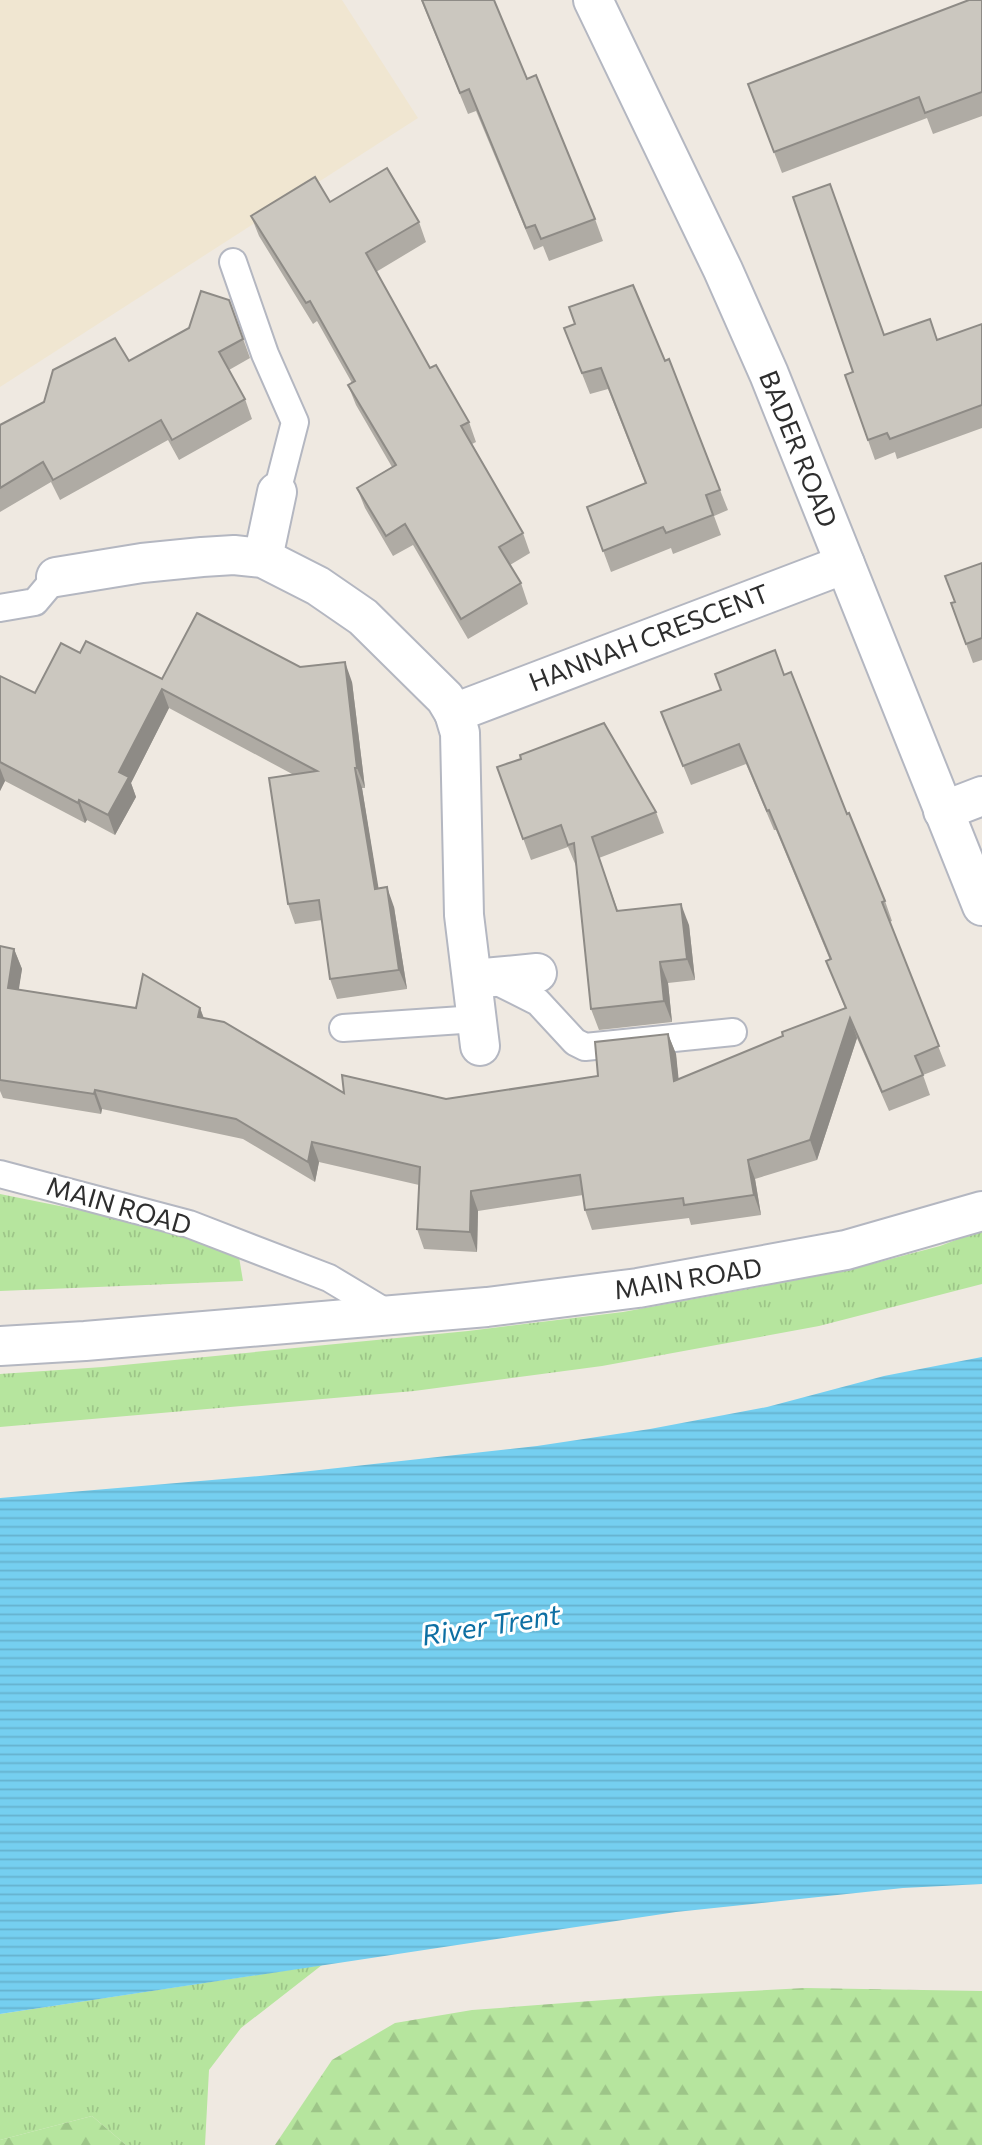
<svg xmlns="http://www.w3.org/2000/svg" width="982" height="2145" viewBox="0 0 982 2145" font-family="Commissioner,sans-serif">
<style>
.education{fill:#f0e6d1}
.grass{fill:url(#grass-tufts)}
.forest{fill:url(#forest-firs)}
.water{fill:url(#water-rules)}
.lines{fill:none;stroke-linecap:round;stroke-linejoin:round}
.service-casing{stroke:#b4b7c1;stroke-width:30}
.minor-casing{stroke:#b4b7c1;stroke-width:42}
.service{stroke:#fff;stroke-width:26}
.minor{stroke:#fff;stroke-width:38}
.wall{fill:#afaba4}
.shaded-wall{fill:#8e8b86}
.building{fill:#cbc7bf;stroke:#8e8b86;stroke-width:2}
.labels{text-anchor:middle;stroke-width:6;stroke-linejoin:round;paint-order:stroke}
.street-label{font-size:26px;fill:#2e2e2e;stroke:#fff}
.water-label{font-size:28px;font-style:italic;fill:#0d6fa3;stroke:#fff}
</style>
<defs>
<pattern id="grass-tufts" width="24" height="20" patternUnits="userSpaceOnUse" patternTransform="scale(1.75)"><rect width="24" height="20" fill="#b6e59e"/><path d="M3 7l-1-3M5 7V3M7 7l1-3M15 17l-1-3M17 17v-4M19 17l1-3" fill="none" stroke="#9dc588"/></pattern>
<pattern id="forest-firs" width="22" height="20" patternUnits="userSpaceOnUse" patternTransform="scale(1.75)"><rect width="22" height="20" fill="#b6e59e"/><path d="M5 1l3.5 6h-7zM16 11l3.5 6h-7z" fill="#9dc588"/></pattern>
<pattern id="water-rules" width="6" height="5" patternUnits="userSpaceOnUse" patternTransform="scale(1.75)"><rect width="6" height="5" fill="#75cff0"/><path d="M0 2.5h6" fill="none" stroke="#66b2ce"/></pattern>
</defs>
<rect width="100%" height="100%" fill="#efe9e1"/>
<path class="education" d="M 0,0 L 342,0 L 418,118 L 0,387 Z"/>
<g class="grass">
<path d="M 0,1194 L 154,1225 L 239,1257 L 243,1281 L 0,1291 Z"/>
<path d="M 982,1230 L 982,1284 L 819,1326 L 602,1366 L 414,1391 L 0,1427 L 0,1374 L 103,1367 L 468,1331 L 623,1312 L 845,1271 L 940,1246 Z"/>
<path d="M 322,1965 L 241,2028 L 209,2070 L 205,2145 L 126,2145 L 92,2116 L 0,2140 L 0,2014 Z"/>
</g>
<g class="forest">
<path d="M 805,1988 L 982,1991 L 982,2145 L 275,2145 L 332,2060 L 395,2023 L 472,2010 L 658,1996 Z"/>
<path d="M 92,2116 L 126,2145 L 0,2145 L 0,2140 Z"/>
</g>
<path class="water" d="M 982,1357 L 982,1884 L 903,1888 L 676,1912 L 0,2014 L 0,1498 L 283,1474 L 537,1446 L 650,1429 L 767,1407 L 884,1376 Z"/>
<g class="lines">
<defs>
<g id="service">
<path d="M 233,262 L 265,354 L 295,422 L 277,492"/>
<path d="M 0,608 L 35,602 L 56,577"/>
<path d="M 490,978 L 538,1002 L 575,1042 L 585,1047 L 733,1032"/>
<path d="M 343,1028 L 477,1019"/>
<path d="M 0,1174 L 189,1224 L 329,1278 L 389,1314"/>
</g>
<g id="minor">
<path d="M 593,0 L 723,270 L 769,374 L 982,906"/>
<path d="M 263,558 L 277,492"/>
<path d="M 56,577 L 142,563 L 202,557 L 234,555 L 263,558 L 318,586 L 363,617 L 445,698 L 454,713"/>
<path d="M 943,811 L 982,796"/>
<path d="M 473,979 L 537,973"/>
<path d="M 480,1046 L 464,915 L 460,733 L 454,713 L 845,564"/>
<path d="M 0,1346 L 85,1341 L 487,1307 L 638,1288 L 846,1250 L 982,1211"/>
</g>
</defs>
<use href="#service" class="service-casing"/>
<use href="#minor" class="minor-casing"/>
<use href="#service" class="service"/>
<use href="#minor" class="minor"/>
</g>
<g class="wall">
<path d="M 421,0 L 494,0 L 527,79 L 595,219 L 603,241 L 549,261 L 543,246 L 534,250 L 476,111 L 468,114 Z"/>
<path d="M 982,0 L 982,116 L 933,134 L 927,118 L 782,173 L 748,84 Z"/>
<path d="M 330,202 L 419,222 L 426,242 L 376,272 L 430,368 L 469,422 L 476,442 L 472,444 L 523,533 L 530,553 L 510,565 L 521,583 L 528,604 L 468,639 L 413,545 L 393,556 L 365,508 L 357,488 L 392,467 L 356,405 L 348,385 L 352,383 L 317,321 L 313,324 L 259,236 L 251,216 Z"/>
<path d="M 229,300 L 250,358 L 229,370 L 245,399 L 252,419 L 179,460 L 168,440 L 60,500 L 51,482 L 0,512 L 0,425 L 129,361 L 189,328 Z"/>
<path d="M 982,324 L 982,428 L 897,459 L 895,452 L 875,460 L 845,375 L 853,372 L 884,335 L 937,340 Z"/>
<path d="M 564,328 L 665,361 L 720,490 L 728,510 L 714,516 L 721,535 L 673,554 L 671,548 L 611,572 L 587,507 L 645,483 L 608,389 L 590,394 Z"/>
<path d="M 982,563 L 982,660 L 973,663 L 951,603 L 955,602 Z"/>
<path d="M 80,653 L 162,679 L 300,667 L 352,682 L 365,788 L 362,788 L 378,889 L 394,907 L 407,989 L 337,999 L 330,979 L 322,920 L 295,924 L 288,904 L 294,775 L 169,708 L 131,783 L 136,797 L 115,835 L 87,820 L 85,823 L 5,781 L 0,791 L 0,676 L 35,693 Z"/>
<path d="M 784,675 L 847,814 L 885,901 L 892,921 L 889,922 L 946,1066 L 923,1075 L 930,1095 L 889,1111 L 857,1038 L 817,1160 L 755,1179 L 761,1215 L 691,1225 L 689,1218 L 592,1230 L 585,1210 L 583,1195 L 478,1211 L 477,1252 L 424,1249 L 417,1229 L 419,1185 L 319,1162 L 315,1182 L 243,1139 L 102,1109 L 101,1114 L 3,1098 L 0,1091 L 0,946 L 14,949 L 22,969 L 18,990 L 136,1008 L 200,1008 L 204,1018 L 344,1093 L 446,1099 L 598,1076 L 668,1034 L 676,1054 L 678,1079 L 783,1036 L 845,1008 L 826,961 L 830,960 L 776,830 L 774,830 L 746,764 L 691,785 L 661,712 Z"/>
<path d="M 497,767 L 656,812 L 664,833 L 599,858 L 618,911 L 689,925 L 695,980 L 668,983 L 672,1022 L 599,1030 L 591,1009 L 576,866 L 568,847 L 531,860 Z"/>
</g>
<g class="shaded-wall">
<path d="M 345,662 L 352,682 L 365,788 L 357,768 Z"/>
<path d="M 162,689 L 169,708 L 131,783 L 136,797 L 115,835 L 108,815 L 119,772 Z"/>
<path d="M 0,768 L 5,781 L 0,791 Z"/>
<path d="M 355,768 L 362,788 L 382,909 L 375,889 Z"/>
<path d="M 79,800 L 87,820 L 85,823 L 78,803 Z"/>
<path d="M 387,887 L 394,907 L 407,989 L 399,970 Z"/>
<path d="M 681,904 L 689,925 L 695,980 L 687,959 Z"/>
<path d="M 14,949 L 22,969 L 16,1008 L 8,988 Z"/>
<path d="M 660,962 L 668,983 L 672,1022 L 664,1001 Z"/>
<path d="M 200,1008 L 207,1028 L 198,1017 Z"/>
<path d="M 850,1018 L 857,1038 L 817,1160 L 810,1140 Z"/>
<path d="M 668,1034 L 676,1054 L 681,1101 L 674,1081 Z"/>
<path d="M 95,1090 L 102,1109 L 101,1114 L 94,1094 Z"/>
<path d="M 312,1142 L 319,1162 L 315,1182 L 308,1162 Z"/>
<path d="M 748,1160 L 755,1179 L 761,1215 L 754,1195 Z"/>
<path d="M 471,1191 L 478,1211 L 477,1252 L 470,1232 Z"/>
</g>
<g class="building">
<path d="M 422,0 L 494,0 L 527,79 L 536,75 L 595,219 L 541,239 L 535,225 L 526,228 L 469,89 L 460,93 Z"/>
<path d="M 969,0 L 982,0 L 982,92 L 925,113 L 919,97 L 774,152 L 748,84 Z"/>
<path d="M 387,168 L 419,222 L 366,253 L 430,368 L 436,365 L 469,422 L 461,426 L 523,533 L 499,547 L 521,583 L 461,619 L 405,524 L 386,536 L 357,488 L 396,465 L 348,385 L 355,381 L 310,301 L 306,303 L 251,216 L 315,177 L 330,202 Z"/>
<path d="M 830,184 L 884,335 L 930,319 L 937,340 L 982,324 L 982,405 L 890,439 L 887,433 L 868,440 L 845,375 L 853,372 L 793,197 Z"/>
<path d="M 633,285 L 665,361 L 669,359 L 720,490 L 706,495 L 713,515 L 666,533 L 663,527 L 603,551 L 587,507 L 646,483 L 601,368 L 582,373 L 564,328 L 575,324 L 569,307 Z"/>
<path d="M 201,291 L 229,300 L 243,339 L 219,352 L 245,399 L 172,440 L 161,420 L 53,480 L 43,462 L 0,488 L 0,425 L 44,402 L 53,370 L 115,338 L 129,361 L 189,328 Z"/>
<path d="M 982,563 L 982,638 L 966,644 L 951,603 L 955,602 L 945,576 Z"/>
<path d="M 197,613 L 300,667 L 345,662 L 357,768 L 355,768 L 375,889 L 387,887 L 399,970 L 330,979 L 319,900 L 288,904 L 269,778 L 317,771 L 162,689 L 119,772 L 129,777 L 108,815 L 79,800 L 78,803 L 0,762 L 0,676 L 35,693 L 61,643 L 80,653 L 86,641 L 162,679 Z"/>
<path d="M 775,650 L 784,675 L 791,672 L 847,814 L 849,813 L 885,901 L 882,902 L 939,1046 L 915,1056 L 923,1075 L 882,1092 L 850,1018 L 810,1140 L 748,1160 L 754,1195 L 684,1205 L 683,1198 L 585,1210 L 580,1175 L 471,1191 L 470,1232 L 417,1229 L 420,1167 L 312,1142 L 308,1162 L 236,1119 L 95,1090 L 94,1094 L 0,1080 L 0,946 L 14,949 L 8,988 L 136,1008 L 143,974 L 200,1008 L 198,1017 L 224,1022 L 344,1093 L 342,1075 L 446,1099 L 598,1076 L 595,1042 L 668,1034 L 674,1081 L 783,1036 L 782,1032 L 846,1008 L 826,961 L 831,959 L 769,810 L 767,811 L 739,744 L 683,766 L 661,712 L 721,690 L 715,674 Z"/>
<path d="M 604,723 L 656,812 L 592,837 L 617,911 L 681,904 L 687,959 L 660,962 L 664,1001 L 591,1009 L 574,843 L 568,845 L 561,825 L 523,839 L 497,767 L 521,759 L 520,755 Z"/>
</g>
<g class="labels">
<g class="street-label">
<text transform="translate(798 449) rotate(68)" y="9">BADER ROAD</text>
<text transform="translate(649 638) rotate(-21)" y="9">HANNAH CRESCENT</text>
<text transform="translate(119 1206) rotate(16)" y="9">MAIN ROAD</text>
<text transform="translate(688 1279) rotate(-9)" y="9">MAIN ROAD</text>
</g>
<g class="water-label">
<text transform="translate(491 1625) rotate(-9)" y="10">River Trent</text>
</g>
</g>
</svg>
